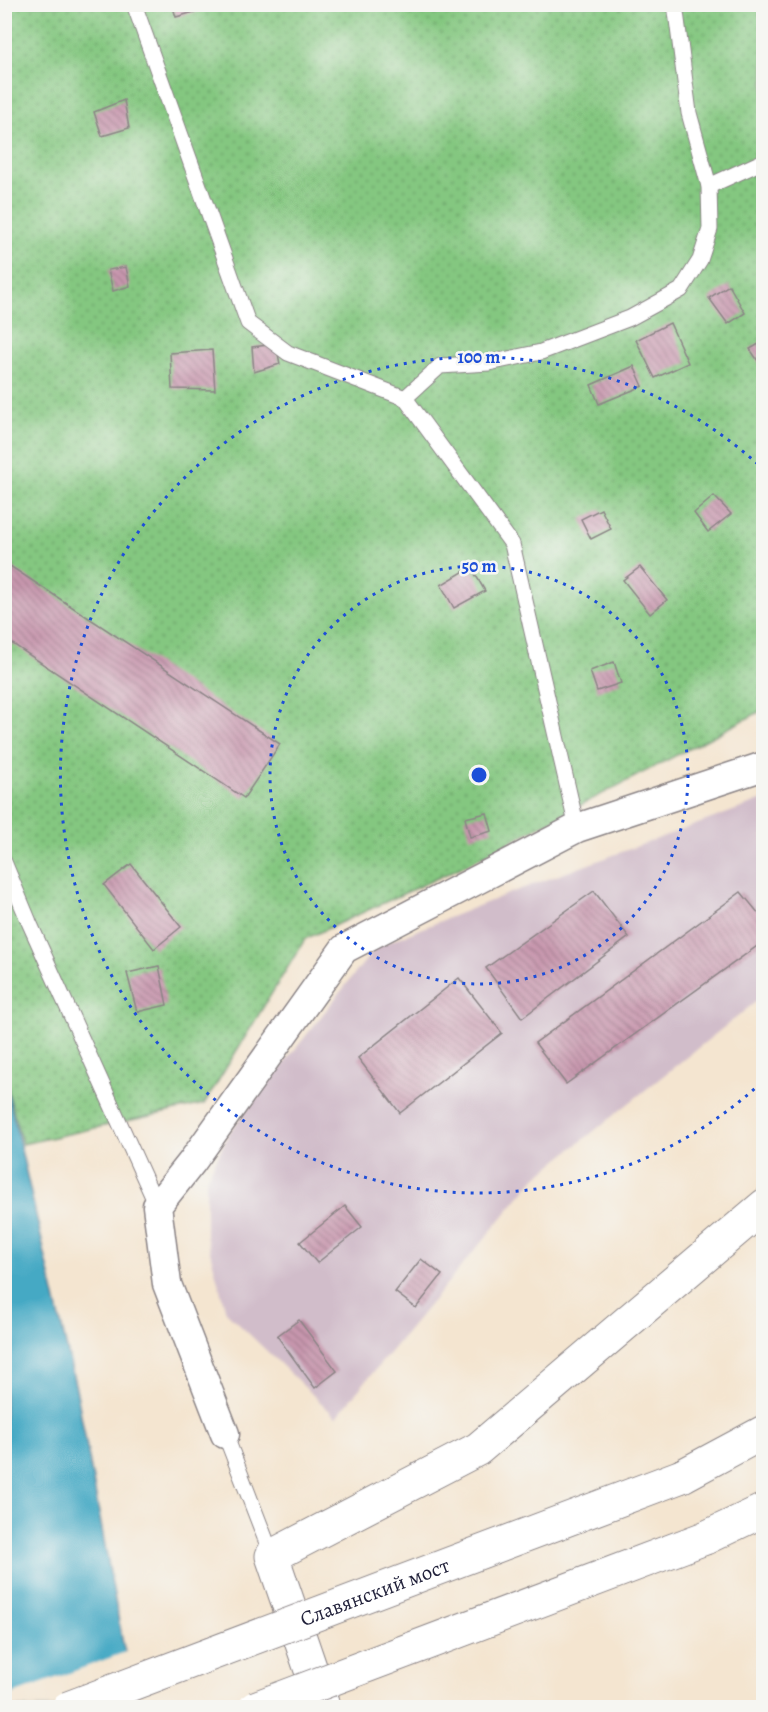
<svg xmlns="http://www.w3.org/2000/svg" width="768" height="1712" viewBox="0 0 768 1712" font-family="Alegreya,serif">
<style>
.industrial{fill:#d1bdca}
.garden{fill:url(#garden-dots);stroke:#53745e;stroke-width:1.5}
.water{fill:#44a9c4;stroke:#336680;stroke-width:1.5}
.pier{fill:#f4e5d0}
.building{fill:url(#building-back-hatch)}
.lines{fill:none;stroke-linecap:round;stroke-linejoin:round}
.service-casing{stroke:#8b8486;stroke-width:17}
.minor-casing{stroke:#8b8486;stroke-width:31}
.tertiary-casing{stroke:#8b8486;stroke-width:35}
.primary-casing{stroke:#8b8486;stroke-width:35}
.service{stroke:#fff;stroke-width:15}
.minor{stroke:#fff;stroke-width:28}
.tertiary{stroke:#fff;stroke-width:33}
.primary{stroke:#fff;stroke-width:33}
.primary-bridge-casing{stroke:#8b8486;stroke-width:35;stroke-linecap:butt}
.primary-bridge{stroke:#fff;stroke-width:33}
.ring{fill:none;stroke:#1d4ed8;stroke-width:3;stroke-dasharray:3 6}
.labels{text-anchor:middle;stroke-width:5;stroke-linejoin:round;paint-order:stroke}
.street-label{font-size:21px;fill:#22223b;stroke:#f6f6f2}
.centre{fill:#1d4ed8;stroke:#f6f6f2;stroke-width:3}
.ring-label{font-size:18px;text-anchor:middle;font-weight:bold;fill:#1d4ed8;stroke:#f6f6f2;stroke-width:5;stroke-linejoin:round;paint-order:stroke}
</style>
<defs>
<pattern id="garden-dots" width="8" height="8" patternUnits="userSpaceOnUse" patternTransform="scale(1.5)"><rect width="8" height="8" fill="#84c780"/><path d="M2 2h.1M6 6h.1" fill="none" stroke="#6ca16a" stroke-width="1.8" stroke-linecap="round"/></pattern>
<pattern id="building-back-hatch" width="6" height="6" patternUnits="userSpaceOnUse" patternTransform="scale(1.5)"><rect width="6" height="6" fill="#c897ae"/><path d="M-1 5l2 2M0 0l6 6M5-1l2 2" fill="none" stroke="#a27b8f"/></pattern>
</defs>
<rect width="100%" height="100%" fill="#f6f6f2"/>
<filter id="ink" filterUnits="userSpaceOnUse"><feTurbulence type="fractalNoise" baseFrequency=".0167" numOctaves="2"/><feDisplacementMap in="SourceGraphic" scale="12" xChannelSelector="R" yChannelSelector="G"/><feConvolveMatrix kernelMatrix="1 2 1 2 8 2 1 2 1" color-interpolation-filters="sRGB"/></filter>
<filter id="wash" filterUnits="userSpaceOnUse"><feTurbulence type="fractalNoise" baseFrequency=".008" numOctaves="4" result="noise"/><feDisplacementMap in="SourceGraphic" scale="24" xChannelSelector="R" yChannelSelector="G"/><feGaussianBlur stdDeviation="1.35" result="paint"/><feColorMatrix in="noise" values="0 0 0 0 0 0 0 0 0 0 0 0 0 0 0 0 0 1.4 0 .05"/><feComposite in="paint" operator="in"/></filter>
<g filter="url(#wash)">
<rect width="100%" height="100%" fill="#f4e5d0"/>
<path class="industrial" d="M 763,800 L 763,996 L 534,1179 L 336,1417 L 226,1312 L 206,1236 L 206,1180 L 229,1133 L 376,947 L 513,892 Z"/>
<path class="garden" d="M 4,5 L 764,5 L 763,710 L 468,864 L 305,939 L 204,1104 L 22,1144 L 4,1075 Z"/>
<path class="water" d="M 4,1076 L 77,1393 L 123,1644 L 141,1707 L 5,1707 Z"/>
<path class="pier" d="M 128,1651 L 144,1708 L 5,1707 L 5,1697 Z"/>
<g id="blocks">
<g class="building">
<path d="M 172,4 L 203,4 L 205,9 L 176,17 Z"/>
<path d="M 124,100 L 129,128 L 102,136 L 94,112 Z"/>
<path d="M 126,267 L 130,286 L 113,291 L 108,270 Z"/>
<path d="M 729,285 L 745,313 L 728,324 L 709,298 Z"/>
<path d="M 670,323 L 688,363 L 655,378 L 636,340 Z"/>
<path d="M 764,341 L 764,362 L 760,364 L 750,349 Z"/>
<path d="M 276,344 L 280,364 L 254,372 L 252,347 Z"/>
<path d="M 212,350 L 215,390 L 172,389 L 170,353 Z"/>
<path d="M 634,366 L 643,386 L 599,404 L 591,385 Z"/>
<path d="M 714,496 L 731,514 L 708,532 L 694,513 Z"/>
<path d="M 601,509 L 611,529 L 591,539 L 581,519 Z"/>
<path d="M 4,562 L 280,744 L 244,798 L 4,638 Z"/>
<path d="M 471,567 L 485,591 L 454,608 L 441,585 Z"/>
<path d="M 640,567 L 667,600 L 650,614 L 623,580 Z"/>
<path d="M 614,662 L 621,683 L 597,691 L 590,671 Z"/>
<path d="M 487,813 L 492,831 L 470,837 L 465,818 Z"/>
<path d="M 131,864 L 181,927 L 154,949 L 104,885 Z"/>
<path d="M 594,891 L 629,937 L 522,1018 L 486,968 Z"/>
<path d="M 741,892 L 764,920 L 764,941 L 566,1084 L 535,1043 Z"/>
<path d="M 159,966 L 167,1005 L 137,1012 L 127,973 Z"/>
<path d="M 459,978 L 502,1033 L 400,1113 L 358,1058 Z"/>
<path d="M 345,1206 L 362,1227 L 317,1263 L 300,1242 Z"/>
<path d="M 421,1259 L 442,1275 L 416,1308 L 395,1292 Z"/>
<path d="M 299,1320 L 337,1371 L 315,1388 L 277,1336 Z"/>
</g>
</g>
</g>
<g filter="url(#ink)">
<use href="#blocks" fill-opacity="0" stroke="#8b8486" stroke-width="1.5"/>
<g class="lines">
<defs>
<g id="service">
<path d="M 134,4 L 248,323 L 288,353 L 405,398 L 512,544 L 577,828"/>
<path d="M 709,186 L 764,161"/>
<path d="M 405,398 L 440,366 L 489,363 L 541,352 L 630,318 L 681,290 L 700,260 L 710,229 L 709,186 L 689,113 L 675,4"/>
<path d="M 4,862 L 29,922 L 157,1206"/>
<path d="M 225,1434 L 272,1556"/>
</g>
<path id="minor" d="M 225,1434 L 167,1284 L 157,1206 L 192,1162 L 344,949 L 577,828 L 764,766"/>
<path id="tertiary" d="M 324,1708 L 272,1556 L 478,1449 L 764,1206"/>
<g id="primary">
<path d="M 682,1476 L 764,1432"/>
<path d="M 705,1538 L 764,1510"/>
</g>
</defs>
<use href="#service" class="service-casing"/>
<use href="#minor" class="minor-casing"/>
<use href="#tertiary" class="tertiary-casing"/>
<use href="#primary" class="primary-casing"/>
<use href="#service" class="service"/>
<use href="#minor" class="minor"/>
<use href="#tertiary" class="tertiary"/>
<use href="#primary" class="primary"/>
<defs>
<g id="primary-bridge">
<path id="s1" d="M 68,1708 L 682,1476"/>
<path d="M 255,1708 L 705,1538"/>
</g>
</defs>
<use href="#primary-bridge" class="primary-bridge-casing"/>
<use href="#primary-bridge" class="primary-bridge"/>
</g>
</g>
<g class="ring">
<circle cx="479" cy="775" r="209"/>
<path d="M761 1083A418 418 0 1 1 761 467"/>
</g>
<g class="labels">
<g class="street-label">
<text dy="7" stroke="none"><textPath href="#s1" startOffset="328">Славянский мост</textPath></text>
</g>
</g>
<circle cx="479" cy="775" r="9" class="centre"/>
<g class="ring-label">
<text x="479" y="363">100 m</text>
<text x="479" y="572">50 m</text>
</g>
<rect width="768" height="1712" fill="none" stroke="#f6f6f2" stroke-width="24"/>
</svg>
